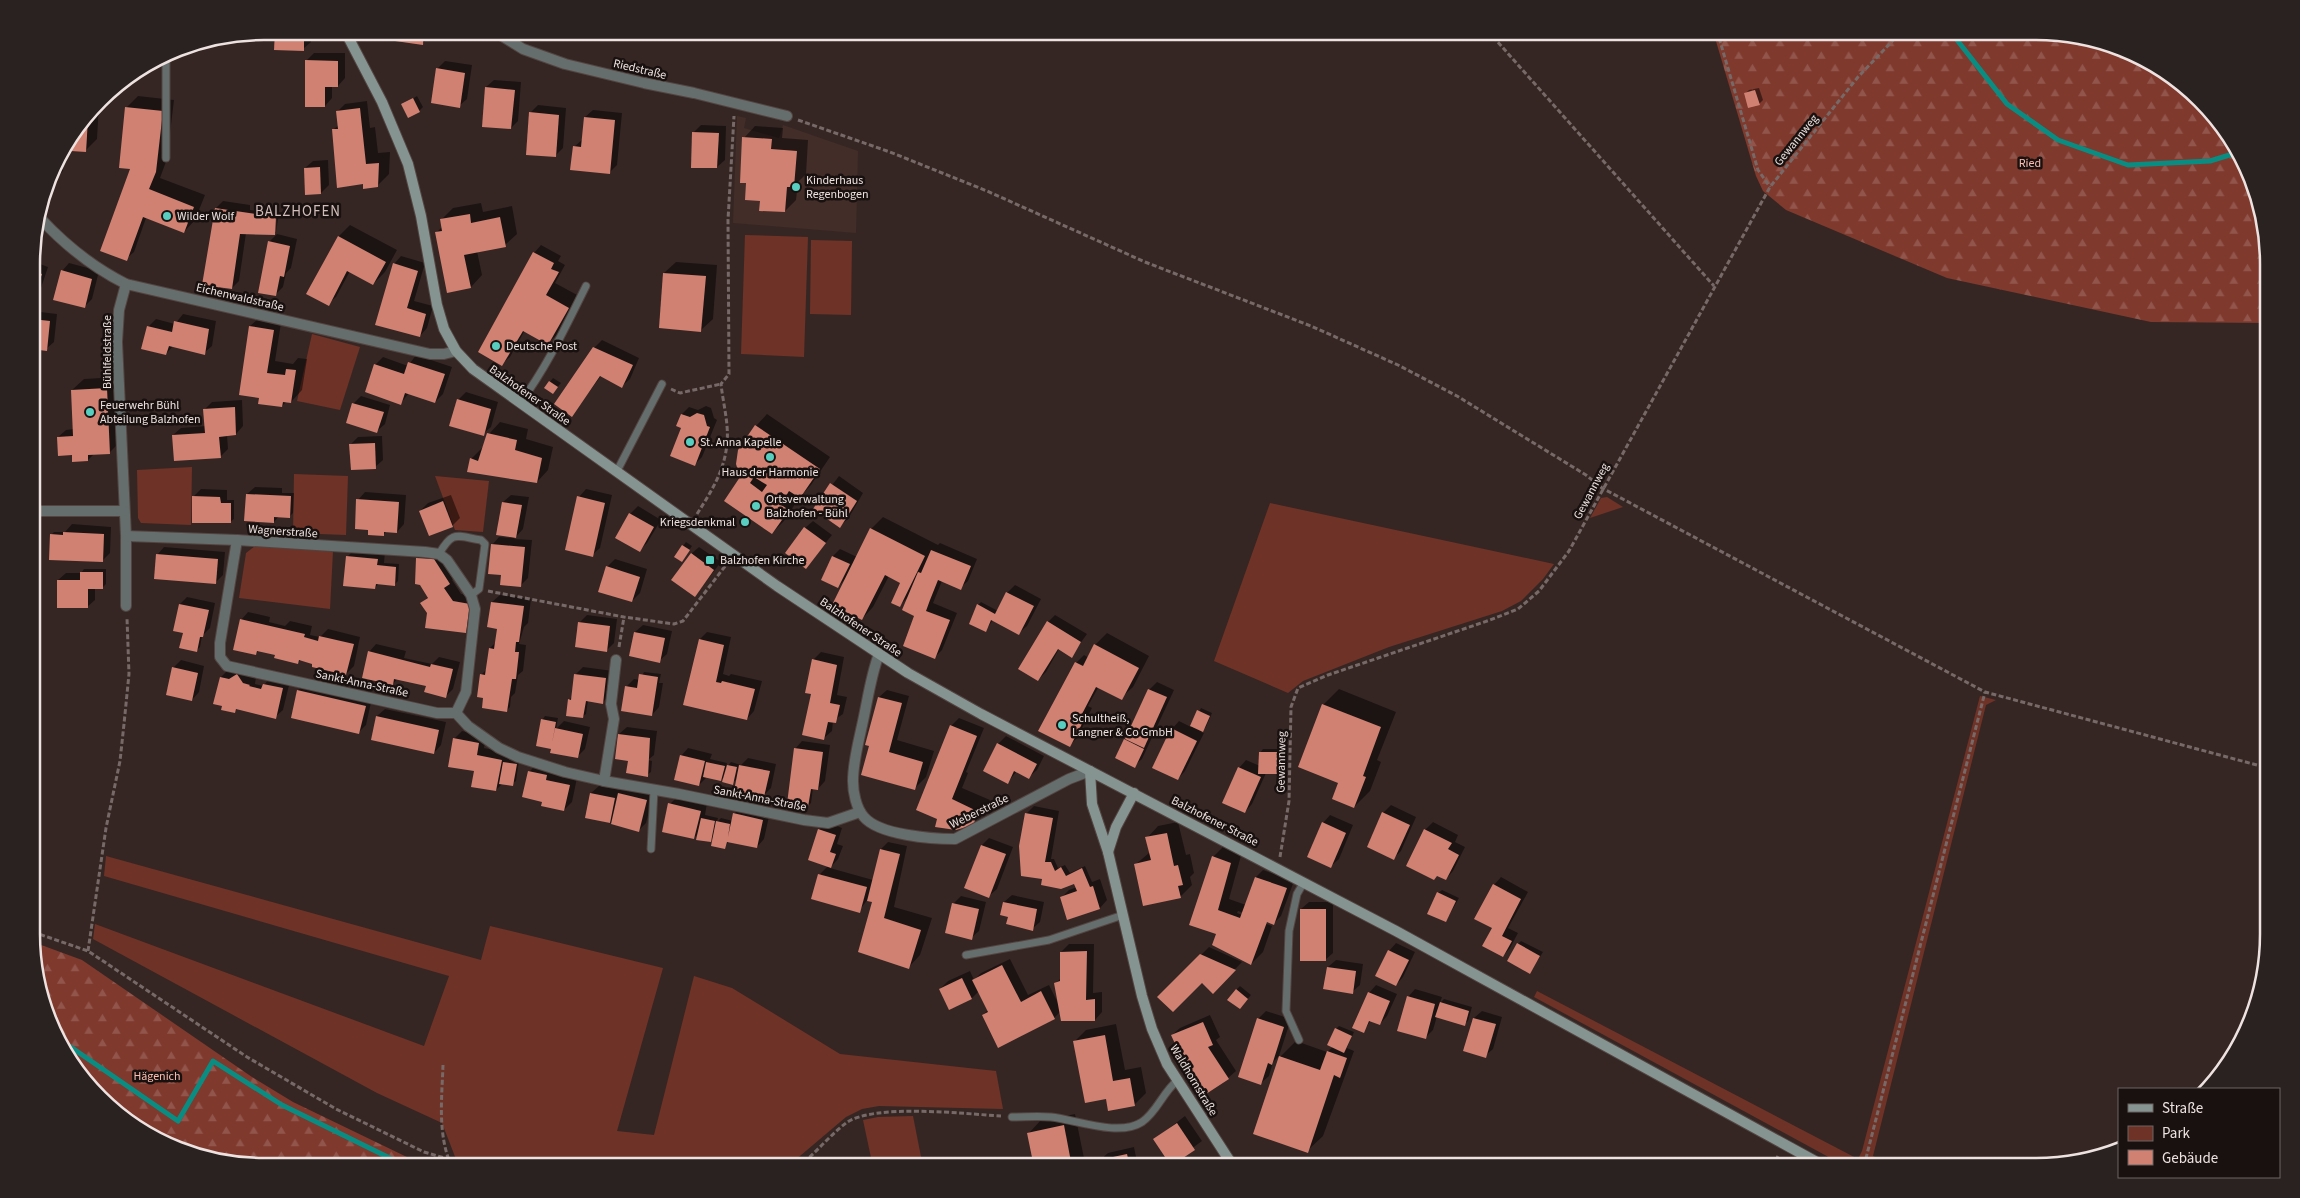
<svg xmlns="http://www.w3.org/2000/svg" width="2300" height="1198" viewBox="0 0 2300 1198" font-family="'Source Sans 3',sans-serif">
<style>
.built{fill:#422d28}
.green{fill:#6f3227}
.forest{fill:url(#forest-firs)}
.shadow{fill:#0007}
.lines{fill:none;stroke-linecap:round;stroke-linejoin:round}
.stream{stroke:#098d82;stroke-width:5}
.building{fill:#d08172;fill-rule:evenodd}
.lane-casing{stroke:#524441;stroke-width:9}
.street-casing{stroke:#524441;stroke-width:12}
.secondary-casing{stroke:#524441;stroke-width:12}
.path{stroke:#776967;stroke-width:3;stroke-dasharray:5 2.5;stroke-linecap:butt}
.lane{stroke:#656e6c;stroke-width:7}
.street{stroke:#656e6c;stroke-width:10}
.secondary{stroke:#869491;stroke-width:10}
.poi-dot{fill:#58cec0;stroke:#18110f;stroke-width:2}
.labels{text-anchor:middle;stroke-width:5;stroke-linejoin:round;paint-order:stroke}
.street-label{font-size:12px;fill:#ede2e0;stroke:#18110f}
.park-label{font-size:12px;fill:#febdb0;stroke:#18110f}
.poi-label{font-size:12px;fill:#ede2e0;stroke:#18110f;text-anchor:start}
.quarter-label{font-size:15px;letter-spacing:1px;fill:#d2bdb9;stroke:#18110f}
.rim{fill:none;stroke:#ede2e0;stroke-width:2.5}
</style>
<defs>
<pattern id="forest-firs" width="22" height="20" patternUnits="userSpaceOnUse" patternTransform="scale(1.25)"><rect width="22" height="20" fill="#7f392d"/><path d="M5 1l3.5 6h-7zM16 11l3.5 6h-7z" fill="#91554b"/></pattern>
</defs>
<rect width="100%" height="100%" fill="#352623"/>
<path class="built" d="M 737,116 L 746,118 L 744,128 L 779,138 L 783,125 L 858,151 L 856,233 L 733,223 Z"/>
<g class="green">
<path d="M 745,235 L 808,237 L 804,357 L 741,354 Z"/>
<path d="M 811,240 L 852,241 L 851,315 L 810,314 Z"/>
<path d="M 312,334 L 360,347 L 340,410 L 297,401 Z"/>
<path d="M 192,467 L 191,525 L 141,523 L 138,518 L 137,470 Z"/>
<path d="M 294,474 L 348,476 L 346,535 L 293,533 Z"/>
<path d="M 435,476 L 489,481 L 483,532 L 455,530 Z"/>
<path d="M 1607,497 L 1623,507 L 1590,518 L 1601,498 Z"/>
<path d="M 1270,503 L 1554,564 L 1543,579 L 1521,601 L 1502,611 L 1389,647 L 1303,681 L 1288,693 L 1214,661 Z"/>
<path d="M 255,546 L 333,551 L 330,609 L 239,598 L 246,553 Z"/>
<path d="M 1980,696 L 1996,700 L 1986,705 L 1873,1156 L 1892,1166 L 1845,1166 L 1534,997 L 1537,991 L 1858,1159 L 1862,1151 Z"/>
<path d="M 106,856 L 481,960 L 490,926 L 663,968 L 617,1131 L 654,1135 L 694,976 L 732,988 L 840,1054 L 996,1071 L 1003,1109 L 879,1106 L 862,1109 L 846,1117 L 787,1167 L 459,1167 L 442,1123 L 377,1093 L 93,939 L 95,924 L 424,1046 L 449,976 L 104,876 Z"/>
<path d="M 913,1116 L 923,1167 L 873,1167 L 863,1120 L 878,1117 Z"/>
</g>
<g class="forest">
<path d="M 1713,31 L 2036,31 L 2139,55 L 2190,89 L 2229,134 L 2267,234 L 2267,323 L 2151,322 L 1947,278 L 1786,210 L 1763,191 L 1756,176 Z"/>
<path d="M 33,942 L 82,960 L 252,1077 L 293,1102 L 411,1159 L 441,1167 L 264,1167 L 161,1143 L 111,1109 L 71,1064 L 33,965 Z"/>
</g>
<g class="shadow">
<path d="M 276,31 L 311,31 L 311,42 L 303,49 Z"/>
<path d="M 371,31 L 431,31 L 430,36 L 423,43 L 398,32 L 395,34 Z"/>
<path d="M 314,53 L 345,53 L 345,78 L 338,86 L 332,86 L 332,98 L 325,106 L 306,61 Z"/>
<path d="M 445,61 L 472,65 L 467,99 L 459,106 L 437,69 Z"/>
<path d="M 494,80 L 521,82 L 518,121 L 511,128 L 486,87 Z"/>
<path d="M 1759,88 L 1763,100 L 1759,104 L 1745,94 L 1749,90 Z"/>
<path d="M 138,96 L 174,100 L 167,159 L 160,178 L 205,195 L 195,220 L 184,232 L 146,218 L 134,252 L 126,259 L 132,168 L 126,108 Z"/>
<path d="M 417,96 L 423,107 L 419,111 L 403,105 Z"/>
<path d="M 367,101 L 370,128 L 375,127 L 378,153 L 390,152 L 389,174 L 377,186 L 364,182 L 334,129 L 339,125 L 337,112 L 345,104 Z"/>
<path d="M 99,104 L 97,139 L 85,151 L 72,139 Z"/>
<path d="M 538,105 L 566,108 L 563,148 L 555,156 L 530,113 Z"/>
<path d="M 593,110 L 622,113 L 617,165 L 609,173 L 574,147 L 583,139 L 585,117 Z"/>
<path d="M 701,125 L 726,126 L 725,160 L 717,167 L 693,133 Z"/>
<path d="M 755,126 L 783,128 L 782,138 L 808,140 L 806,174 L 798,182 L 796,200 L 785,211 L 761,200 L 748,182 L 744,138 Z"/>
<path d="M 64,149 L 63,171 L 55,179 L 55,161 Z"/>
<path d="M 328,160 L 329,185 L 321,193 L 305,168 L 313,161 Z"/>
<path d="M 223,201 L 250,205 L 250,210 L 275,213 L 274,232 L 276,232 L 274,234 L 246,233 L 239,281 L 232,288 L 216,208 Z"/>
<path d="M 481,203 L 483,212 L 512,206 L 517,234 L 505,245 L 477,251 L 482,275 L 471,287 L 436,233 L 443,226 L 441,220 L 453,208 Z"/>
<path d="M 277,214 L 279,214 L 276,232 Z"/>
<path d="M 350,225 L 397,250 L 385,272 L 373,284 L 350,271 L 336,297 L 328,304 L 322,266 L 339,236 Z"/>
<path d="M 277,234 L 297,239 L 291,268 L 286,273 L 283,287 L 275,295 L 269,242 Z"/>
<path d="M 541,245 L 561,256 L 558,261 L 565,265 L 555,283 L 579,296 L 560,332 L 548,343 L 525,330 L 510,357 L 502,364 L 534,253 Z"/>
<path d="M 401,256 L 425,263 L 414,301 L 433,306 L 427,328 L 420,336 L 376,324 L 394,264 Z"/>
<path d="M 32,261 L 48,267 L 40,291 L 32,299 Z"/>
<path d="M 676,262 L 717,265 L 713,319 L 701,330 L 664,273 Z"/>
<path d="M 69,263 L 99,271 L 92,299 L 84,307 L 62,271 Z"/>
<path d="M 32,311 L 57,314 L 54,342 L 46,349 L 41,349 L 40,359 L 37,363 L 32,362 Z"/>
<path d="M 183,314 L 216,321 L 212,346 L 204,353 L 173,346 L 166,354 L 148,327 L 156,319 L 175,324 Z"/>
<path d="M 258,319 L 281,323 L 275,361 L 293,364 L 298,358 L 307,359 L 302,390 L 291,402 L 287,401 L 282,406 L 260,402 L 250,326 Z"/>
<path d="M 602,340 L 639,358 L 630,379 L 622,386 L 601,376 L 572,415 L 594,348 Z"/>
<path d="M 416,355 L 452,367 L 443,394 L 435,402 L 409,393 L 401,403 L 375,365 L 383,357 L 408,366 Z"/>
<path d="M 118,377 L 117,445 L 109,453 L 95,453 L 88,460 L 73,454 L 58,437 L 66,430 L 74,429 L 72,390 L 84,379 Z"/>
<path d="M 553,378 L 561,383 L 556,389 L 546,387 Z"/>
<path d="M 466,392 L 498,402 L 491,427 L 483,434 L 458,400 Z"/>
<path d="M 361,396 L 390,405 L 385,424 L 377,431 L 353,404 Z"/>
<path d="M 242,400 L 243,426 L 236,434 L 227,435 L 228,449 L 220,457 L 173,435 L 181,428 L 206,426 L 205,409 L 212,402 Z"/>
<path d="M 706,406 L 711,408 L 714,418 L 717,420 L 702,457 L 695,464 L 682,427 L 682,414 L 689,407 L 698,410 Z"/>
<path d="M 767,414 L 830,457 L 811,485 L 799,498 L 784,521 L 772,533 L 742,477 L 739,450 L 756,426 Z"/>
<path d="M 500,422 L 528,429 L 526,439 L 553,447 L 548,470 L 537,482 L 471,459 L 483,447 L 489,434 Z"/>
<path d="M 32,435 L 35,435 L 32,475 Z"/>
<path d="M 382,436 L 383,460 L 375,467 L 351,444 L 358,437 Z"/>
<path d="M 839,476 L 863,493 L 848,519 L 840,526 L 814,509 Z"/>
<path d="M 255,487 L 282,488 L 282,493 L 294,493 L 293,513 L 289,517 L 279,516 L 274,522 L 247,494 Z"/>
<path d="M 201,489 L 227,490 L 227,500 L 234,500 L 234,519 L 230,522 L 193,497 Z"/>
<path d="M 586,489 L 612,495 L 600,548 L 592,555 L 579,497 Z"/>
<path d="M 365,492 L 406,495 L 404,524 L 397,532 L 387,531 L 383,535 L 369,529 L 358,500 Z"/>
<path d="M 451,495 L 460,518 L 452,526 L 420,511 L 428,503 Z"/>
<path d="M 511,495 L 529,497 L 523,529 L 514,539 L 532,540 L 528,578 L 521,585 L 502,574 L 492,545 L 499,537 L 510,538 L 511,536 L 497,534 L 503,502 Z"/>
<path d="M 638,506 L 661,520 L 647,543 L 640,550 L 630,514 Z"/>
<path d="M 883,517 L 938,545 L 940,543 L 977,559 L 968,581 L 960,588 L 942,581 L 933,603 L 957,613 L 942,650 L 935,657 L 909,596 L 899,606 L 902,583 L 889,576 L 873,607 L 862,619 L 845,579 L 838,587 L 833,556 L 840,549 L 857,557 L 871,529 Z"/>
<path d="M 813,521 L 832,535 L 806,567 L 805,528 Z"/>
<path d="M 72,524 L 111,527 L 110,553 L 102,561 L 51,535 L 54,532 L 65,532 Z"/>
<path d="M 686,542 L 692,546 L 682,561 L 683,546 Z"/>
<path d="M 164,547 L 225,552 L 223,575 L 216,582 L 157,555 Z"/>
<path d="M 699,547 L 721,562 L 695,596 L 691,554 Z"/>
<path d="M 355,549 L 385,552 L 384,563 L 399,564 L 398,581 L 394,585 L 379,583 L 375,588 L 347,557 Z"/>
<path d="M 425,551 L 442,551 L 456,576 L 452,580 L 461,594 L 477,596 L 473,625 L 466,632 L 429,613 L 422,603 L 428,597 L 420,583 L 417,558 Z"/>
<path d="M 615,559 L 647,569 L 640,593 L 632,601 L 607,567 Z"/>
<path d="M 84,569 L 106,569 L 106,584 L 103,587 L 95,587 L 95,600 L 87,607 L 58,580 L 66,573 L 81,573 Z"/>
<path d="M 32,581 L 36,581 L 35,600 L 33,602 Z"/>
<path d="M 1015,585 L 1041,599 L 1027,626 L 1019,633 L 993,620 L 985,631 L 978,605 L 981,602 L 998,611 L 1007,593 Z"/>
<path d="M 500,595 L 531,599 L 528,623 L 524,627 L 519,644 L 526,645 L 523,671 L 518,675 L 515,693 L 511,697 L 510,707 L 507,710 L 484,699 L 481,675 L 487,669 L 490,648 L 496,642 L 498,629 L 492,602 Z"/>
<path d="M 187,597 L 215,603 L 210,628 L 202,636 L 200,647 L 196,651 L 184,632 L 180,604 Z"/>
<path d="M 248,612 L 270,617 L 269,622 L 285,626 L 290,621 L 312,626 L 310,635 L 320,637 L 328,629 L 360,637 L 354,666 L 346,674 L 315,659 L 301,660 L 298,662 L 276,654 L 259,650 L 256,654 L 241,620 Z"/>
<path d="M 587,615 L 617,619 L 614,643 L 607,650 L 579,623 Z"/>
<path d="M 1055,615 L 1087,634 L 1071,656 L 1059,649 L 1046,672 L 1038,680 L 1048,622 Z"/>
<path d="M 643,625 L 672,631 L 667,654 L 659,661 L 635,632 Z"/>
<path d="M 707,632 L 731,637 L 723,674 L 729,676 L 731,674 L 762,681 L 754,711 L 747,719 L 685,704 L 700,639 Z"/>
<path d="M 1107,633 L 1149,656 L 1133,687 L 1121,698 L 1099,686 L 1088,706 L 1092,708 L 1077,738 L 1069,746 L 1076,663 L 1084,655 L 1089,658 L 1095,645 Z"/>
<path d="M 376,644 L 406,651 L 404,658 L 432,664 L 439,657 L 460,662 L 453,689 L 446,696 L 428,682 L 398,678 L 393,684 L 369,652 Z"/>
<path d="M 821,652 L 844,657 L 837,695 L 847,697 L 843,714 L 833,721 L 832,731 L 824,738 L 812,693 L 813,660 Z"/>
<path d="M 181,660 L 204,666 L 199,692 L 192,700 L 173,668 Z"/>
<path d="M 583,667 L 613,671 L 610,695 L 603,702 L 588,701 L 586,714 L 582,717 L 569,700 L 572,697 L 575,675 Z"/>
<path d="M 228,670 L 256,677 L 255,684 L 263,686 L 271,677 L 290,681 L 283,710 L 275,717 L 238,708 L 235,711 L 223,705 L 221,677 Z"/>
<path d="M 644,672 L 661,674 L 659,683 L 663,683 L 659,707 L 652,715 L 627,686 L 634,679 L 640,680 Z"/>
<path d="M 1157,682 L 1174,690 L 1142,759 L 1134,766 L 1117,757 L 1149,690 Z"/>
<path d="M 306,683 L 372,698 L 366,725 L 359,732 L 292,717 L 298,690 Z"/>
<path d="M 1339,689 L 1396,712 L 1377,760 L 1381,762 L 1370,791 L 1354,807 L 1340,782 L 1323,705 Z"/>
<path d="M 887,690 L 909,696 L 897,740 L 934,751 L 926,777 L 914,789 L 867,744 L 879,697 Z"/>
<path d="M 1201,708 L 1212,713 L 1206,727 L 1201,732 L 1204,733 L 1185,771 L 1178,779 L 1172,729 L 1179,721 L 1191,727 Z"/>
<path d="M 385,709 L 446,722 L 441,745 L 434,753 L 372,739 L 377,716 Z"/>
<path d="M 545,716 L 558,718 L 556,729 L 564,721 L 590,727 L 585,749 L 577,757 L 553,744 L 550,748 L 542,720 Z"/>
<path d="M 959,718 L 984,728 L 966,772 L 968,773 L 962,788 L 990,800 L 984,812 L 972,824 L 937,826 L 951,726 Z"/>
<path d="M 627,727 L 657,731 L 654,755 L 648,760 L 652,761 L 651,772 L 647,775 L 629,762 L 619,734 Z"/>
<path d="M 462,731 L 486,736 L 484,748 L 509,753 L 508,759 L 519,761 L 516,781 L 512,784 L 503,783 L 496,790 L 475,770 L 454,739 Z"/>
<path d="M 1006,736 L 1044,756 L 1037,770 L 1029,777 L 1017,771 L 1008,782 L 998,744 Z"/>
<path d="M 802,741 L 830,745 L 825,781 L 818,789 L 813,788 L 811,803 L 808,806 L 795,749 Z"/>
<path d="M 688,748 L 712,754 L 710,759 L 727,763 L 726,768 L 731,762 L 741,765 L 748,758 L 776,764 L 771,788 L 763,796 L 738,778 L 732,783 L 726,775 L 721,780 L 707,777 L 699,785 L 681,756 Z"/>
<path d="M 1263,749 L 1282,749 L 1282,770 L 1279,773 L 1266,773 L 1252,804 L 1245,812 L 1239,768 L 1246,760 L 1260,766 L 1260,753 Z"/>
<path d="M 537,764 L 577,778 L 572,802 L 564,810 L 544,801 L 529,772 Z"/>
<path d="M 599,786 L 622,790 L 627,786 L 654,792 L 646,823 L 639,830 L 586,817 L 591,793 Z"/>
<path d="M 677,797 L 707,803 L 705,815 L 718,818 L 717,822 L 721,818 L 733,821 L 734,814 L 742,806 L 770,812 L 764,839 L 757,847 L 729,841 L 725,847 L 714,837 L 710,841 L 699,832 L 694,838 L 670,804 Z"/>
<path d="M 1391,805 L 1416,817 L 1401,851 L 1394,858 L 1383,813 Z"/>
<path d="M 1034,806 L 1059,811 L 1051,859 L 1054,859 L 1058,868 L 1065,865 L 1070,873 L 1085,866 L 1092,882 L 1100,879 L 1107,900 L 1100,908 L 1068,918 L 1061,898 L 1069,890 L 1077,887 L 1074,882 L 1044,876 L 1026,814 Z"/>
<path d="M 1330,815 L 1353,825 L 1339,859 L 1331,866 L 1323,823 Z"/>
<path d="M 827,822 L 842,828 L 837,844 L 843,846 L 838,859 L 830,868 L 873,880 L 881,849 L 888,842 L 907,846 L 894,907 L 932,918 L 920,955 L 909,967 L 874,902 L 868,899 L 859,911 L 820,874 L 828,866 L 819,830 Z"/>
<path d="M 1178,822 L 1186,855 L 1190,854 L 1194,873 L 1190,877 L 1192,885 L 1180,897 L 1135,865 L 1150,852 L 1147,838 L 1158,826 Z"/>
<path d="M 1433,822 L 1458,835 L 1455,842 L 1465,847 L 1453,871 L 1446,879 L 1425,830 Z"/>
<path d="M 989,838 L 1013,847 L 997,889 L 989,896 L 982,845 Z"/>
<path d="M 1225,845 L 1242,852 L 1229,899 L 1246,905 L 1256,877 L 1263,870 L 1294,881 L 1281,916 L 1274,923 L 1238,911 L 1237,913 L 1272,926 L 1263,952 L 1251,964 L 1218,933 L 1213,857 Z"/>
<path d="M 1501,877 L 1528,892 L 1508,928 L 1518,933 L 1510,948 L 1503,956 L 1494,885 Z"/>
<path d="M 1442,890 L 1459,898 L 1446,921 L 1438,893 Z"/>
<path d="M 1012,895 L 1044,902 L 1040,922 L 1032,929 L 1009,916 L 1001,914 L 1004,902 Z"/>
<path d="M 961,896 L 986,902 L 979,931 L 971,938 L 954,903 Z"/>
<path d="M 1309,902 L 1333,902 L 1333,953 L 1325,960 L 1301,909 Z"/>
<path d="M 1521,941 L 1543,952 L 1530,973 L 1518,944 Z"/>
<path d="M 1396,943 L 1415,952 L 1403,977 L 1396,985 L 1389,951 Z"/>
<path d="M 1069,944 L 1094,944 L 1093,993 L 1102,992 L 1102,1012 L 1095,1020 L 1061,1011 L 1054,1018 L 983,1015 L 988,1010 L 979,991 L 972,998 L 949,1008 L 940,989 L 948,981 L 970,971 L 974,980 L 981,973 L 1010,959 L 1028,995 L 1049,985 L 1059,1005 L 1056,983 L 1061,978 L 1061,952 Z"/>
<path d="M 1209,947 L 1242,962 L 1213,992 L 1202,981 L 1159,997 Z"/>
<path d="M 1336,960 L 1363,964 L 1360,985 L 1352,992 L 1325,988 L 1328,967 Z"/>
<path d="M 1376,985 L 1397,994 L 1387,1016 L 1380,1024 L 1371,1020 L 1364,1031 L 1369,993 Z"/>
<path d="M 1240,986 L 1251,995 L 1243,1004 L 1236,990 Z"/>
<path d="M 1415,989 L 1442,997 L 1440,1003 L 1444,999 L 1472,1007 L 1468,1021 L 1464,1024 L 1437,1016 L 1433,1030 L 1425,1038 L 1408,997 Z"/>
<path d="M 1266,1011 L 1291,1019 L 1279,1056 L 1273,1062 L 1269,1076 L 1261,1083 L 1258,1019 Z"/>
<path d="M 1482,1011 L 1502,1017 L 1493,1049 L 1485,1056 L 1474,1018 Z"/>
<path d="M 1210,1015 L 1220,1037 L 1216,1040 L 1236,1071 L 1228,1078 L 1172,1035 L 1180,1028 Z"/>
<path d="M 1116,1024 L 1125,1070 L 1141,1067 L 1146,1093 L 1134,1105 L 1107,1097 L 1075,1041 L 1086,1030 Z"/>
<path d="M 1339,1026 L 1354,1032 L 1347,1048 L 1354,1051 L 1323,1136 L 1307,1151 L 1280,1057 L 1296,1041 L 1327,1052 L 1334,1046 L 1336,1029 Z"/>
<path d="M 1075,1114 L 1084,1158 L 1075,1167 L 1036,1167 L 1029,1133 L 1040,1121 Z"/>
<path d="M 1185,1116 L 1202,1141 L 1171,1164 L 1155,1139 Z"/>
<path d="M 1134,1147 L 1138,1167 L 1101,1167 L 1100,1160 L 1108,1153 Z"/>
<path d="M 1229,1158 L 1233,1166 L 1214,1166 Z"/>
<path d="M 867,1159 L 868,1167 L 817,1167 Z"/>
</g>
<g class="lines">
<g class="stream">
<path d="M 1950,31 L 2007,104 L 2058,140 L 2128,165 L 2210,161 L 2236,153"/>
<path d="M 62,1041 L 178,1121 L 213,1061 L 282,1105 L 408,1167"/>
</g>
</g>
<g class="building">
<path d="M 275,31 L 304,31 L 304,51 L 274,50 Z"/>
<path d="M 370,31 L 424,31 L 423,45 L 395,41 L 396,36 Z"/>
<path d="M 305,60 L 338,61 L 338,87 L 325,87 L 325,107 L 305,107 Z"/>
<path d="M 436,68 L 465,73 L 460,108 L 431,103 Z"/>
<path d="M 485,87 L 515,90 L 511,129 L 482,127 Z"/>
<path d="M 1755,90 L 1760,105 L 1748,108 L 1744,93 Z"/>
<path d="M 413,98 L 420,112 L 408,118 L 401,104 Z"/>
<path d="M 125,107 L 163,111 L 156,172 L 149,189 L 194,207 L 184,233 L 143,217 L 127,261 L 100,251 L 130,169 L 119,168 Z"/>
<path d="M 360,108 L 366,164 L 379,163 L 378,187 L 363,189 L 363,184 L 337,188 L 332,129 L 338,129 L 336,111 Z"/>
<path d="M 529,112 L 559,115 L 556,157 L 526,155 Z"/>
<path d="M 584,117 L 615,120 L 610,174 L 570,170 L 573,146 L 581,147 Z"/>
<path d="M 88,119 L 86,152 L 71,151 L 72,139 Z"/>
<path d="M 692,132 L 719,133 L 717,168 L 691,168 Z"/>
<path d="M 742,137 L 772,139 L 771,149 L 797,151 L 794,187 L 787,187 L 785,212 L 759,211 L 760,201 L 745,200 L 746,183 L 740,183 Z"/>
<path d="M 57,158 L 56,180 L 50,180 L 55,161 Z"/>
<path d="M 320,167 L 321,194 L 305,195 L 304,168 Z"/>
<path d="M 215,208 L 276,217 L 275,235 L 240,234 L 232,289 L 202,285 Z"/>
<path d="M 470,214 L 471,223 L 500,217 L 506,247 L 464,255 L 471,288 L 447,293 L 435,232 L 442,231 L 440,219 Z"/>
<path d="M 338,236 L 386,262 L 373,285 L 347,271 L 329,306 L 306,294 Z"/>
<path d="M 268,241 L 290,246 L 284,277 L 280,276 L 276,296 L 258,293 Z"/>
<path d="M 533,252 L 554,263 L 551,269 L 559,272 L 546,295 L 569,308 L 548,345 L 523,331 L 502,366 L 478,352 Z"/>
<path d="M 393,263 L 418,271 L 407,308 L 426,314 L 420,337 L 375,325 Z"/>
<path d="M 61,270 L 92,279 L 85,308 L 53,300 Z"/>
<path d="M 32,271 L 42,274 L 32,301 Z"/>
<path d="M 663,273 L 706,276 L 701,332 L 659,328 Z"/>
<path d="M 32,319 L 50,321 L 47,351 L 39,350 L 37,364 L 32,364 Z"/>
<path d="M 174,321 L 209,329 L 205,355 L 169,346 L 166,355 L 141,349 L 147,326 L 172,332 Z"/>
<path d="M 249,326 L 274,330 L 267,373 L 285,375 L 286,369 L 296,370 L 291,403 L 283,402 L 282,407 L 258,404 L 259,398 L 239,395 Z"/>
<path d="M 593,347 L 633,365 L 622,388 L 600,376 L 572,417 L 554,404 Z"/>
<path d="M 408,362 L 445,374 L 435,403 L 405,393 L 401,405 L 365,392 L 374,364 L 404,374 Z"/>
<path d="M 549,381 L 558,387 L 553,394 L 544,388 Z"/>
<path d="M 107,388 L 110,454 L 88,455 L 88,461 L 72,462 L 72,455 L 58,456 L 57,437 L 73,436 L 71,390 Z"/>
<path d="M 457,399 L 491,409 L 484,436 L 449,426 Z"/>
<path d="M 352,403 L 384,412 L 377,433 L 346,423 Z"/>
<path d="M 235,407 L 236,435 L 219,437 L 221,458 L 174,461 L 172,435 L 205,433 L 203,409 Z"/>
<path d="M 697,413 L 704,415 L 707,426 L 710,427 L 695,466 L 670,456 L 681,428 L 676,426 L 681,414 L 690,417 Z"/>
<path d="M 755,425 L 820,469 L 800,498 L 789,491 L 786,496 L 781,492 L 775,501 L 789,510 L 772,534 L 724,501 L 740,477 L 736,464 L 738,450 ZM 754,477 L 767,485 L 762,492 L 750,483 Z"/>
<path d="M 487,433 L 517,440 L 515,450 L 542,458 L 537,483 L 467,472 L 470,458 L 478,461 Z"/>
<path d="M 375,443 L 376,469 L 351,470 L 349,444 Z"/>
<path d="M 830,483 L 857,501 L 840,528 L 813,509 Z"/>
<path d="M 246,494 L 291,496 L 290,518 L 274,517 L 274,523 L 244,521 Z"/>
<path d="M 192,496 L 220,497 L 221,503 L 231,503 L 231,523 L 192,523 Z"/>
<path d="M 577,496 L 605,503 L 593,557 L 565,550 Z"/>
<path d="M 356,499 L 399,502 L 397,533 L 384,532 L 384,536 L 368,535 L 368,530 L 355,529 Z"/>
<path d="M 443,501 L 453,527 L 429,536 L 419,511 Z"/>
<path d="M 502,502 L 522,505 L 516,538 L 496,535 Z"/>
<path d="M 629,513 L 654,527 L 640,552 L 615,538 Z"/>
<path d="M 804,527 L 826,543 L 806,569 L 785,553 Z"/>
<path d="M 870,528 L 925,556 L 900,607 L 891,603 L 900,583 L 885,575 L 862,620 L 832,605 Z"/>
<path d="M 63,532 L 104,534 L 103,562 L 49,560 L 50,534 L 63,535 Z"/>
<path d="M 491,544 L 525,547 L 521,587 L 500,585 L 501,575 L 488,574 Z"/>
<path d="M 682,545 L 690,550 L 682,562 L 674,557 Z"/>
<path d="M 931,550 L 971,566 L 961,590 L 938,580 L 930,600 L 926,611 L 950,620 L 935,659 L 903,646 L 914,616 L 902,610 L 918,572 L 921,573 Z"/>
<path d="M 691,553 L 714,570 L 695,597 L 671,580 Z"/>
<path d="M 156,554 L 218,559 L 216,584 L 154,579 Z"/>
<path d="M 346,556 L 378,559 L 377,565 L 396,567 L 395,586 L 376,584 L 375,589 L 343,586 Z"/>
<path d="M 832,556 L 850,564 L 838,588 L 821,580 Z"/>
<path d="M 416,558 L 434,559 L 450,584 L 444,588 L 453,601 L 470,604 L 466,633 L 425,628 L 427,613 L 420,603 L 428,598 L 420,585 L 415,584 Z"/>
<path d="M 606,566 L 640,577 L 632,602 L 598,592 Z"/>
<path d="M 80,572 L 103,572 L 103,589 L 88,589 L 88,608 L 57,608 L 57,580 L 80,580 Z"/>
<path d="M 1006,592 L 1034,606 L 1019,635 L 991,620 L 986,632 L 969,624 L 977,604 L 995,614 Z"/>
<path d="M 491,602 L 524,606 L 519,642 L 516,642 L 515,652 L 519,652 L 516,679 L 512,679 L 507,712 L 482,708 L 483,698 L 477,697 L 480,674 L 485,675 L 489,648 L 494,649 L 497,629 L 487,627 Z"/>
<path d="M 179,604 L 209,610 L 203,637 L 200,637 L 197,652 L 179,648 L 183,633 L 173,631 Z"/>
<path d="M 240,619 L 305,634 L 304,637 L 318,641 L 319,636 L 354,644 L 346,675 L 312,667 L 312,664 L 299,660 L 298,664 L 274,658 L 275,655 L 257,651 L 256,655 L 233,650 Z"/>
<path d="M 1047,621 L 1081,642 L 1072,658 L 1058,649 L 1038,681 L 1018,669 Z"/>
<path d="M 578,622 L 610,626 L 607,652 L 575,647 Z"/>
<path d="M 634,632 L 665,638 L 660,663 L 629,656 Z"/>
<path d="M 699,639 L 724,645 L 716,682 L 721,683 L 722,681 L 755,689 L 747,720 L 683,705 Z"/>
<path d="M 1094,644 L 1139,668 L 1122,700 L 1096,687 L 1082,714 L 1086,716 L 1070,747 L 1038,731 L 1075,662 L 1083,666 Z"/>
<path d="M 368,651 L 430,667 L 431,664 L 453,669 L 446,698 L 424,692 L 426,686 L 394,679 L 393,685 L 362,678 Z"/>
<path d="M 812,659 L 837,665 L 830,703 L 840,705 L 836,723 L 828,722 L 824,740 L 802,735 L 811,694 L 805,693 Z"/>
<path d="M 172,667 L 198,673 L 192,701 L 166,695 Z"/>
<path d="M 237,674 L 243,683 L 250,685 L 249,686 L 261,689 L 263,684 L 283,688 L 276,719 L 236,709 L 235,713 L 221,710 L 222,706 L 213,704 L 220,677 L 229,679 Z"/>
<path d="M 574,674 L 606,678 L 603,704 L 586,701 L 583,718 L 566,716 L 568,699 L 571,700 Z"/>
<path d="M 639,674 L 658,677 L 652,716 L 621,711 L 625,686 L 637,688 Z"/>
<path d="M 1148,689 L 1167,697 L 1144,748 L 1125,739 Z"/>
<path d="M 297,690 L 366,706 L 359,734 L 291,718 Z"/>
<path d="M 878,697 L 902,703 L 889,752 L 923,762 L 915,790 L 861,775 L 869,746 L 865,745 Z"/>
<path d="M 1322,704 L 1381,727 L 1363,776 L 1366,777 L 1354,808 L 1332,799 L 1338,783 L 1298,767 Z"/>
<path d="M 1197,710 L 1210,716 L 1203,732 L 1190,726 Z"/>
<path d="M 376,716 L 439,730 L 434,754 L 371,740 Z"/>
<path d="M 541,719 L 556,722 L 552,743 L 555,728 L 583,734 L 578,758 L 550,753 L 551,749 L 536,746 Z"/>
<path d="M 950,725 L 977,736 L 952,799 L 979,812 L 973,825 L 956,830 L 935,827 L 937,819 L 916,810 Z"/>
<path d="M 1171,728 L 1197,741 L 1178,780 L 1152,768 Z"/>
<path d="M 618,734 L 650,738 L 648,777 L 626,773 L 628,761 L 615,759 Z"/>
<path d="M 453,738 L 479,743 L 477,755 L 502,760 L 496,791 L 471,787 L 474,771 L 448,767 Z"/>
<path d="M 1124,739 L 1144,749 L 1135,768 L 1115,758 Z"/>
<path d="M 997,743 L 1037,764 L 1029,779 L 1014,771 L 1008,784 L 983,771 Z"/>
<path d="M 794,748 L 823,752 L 818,790 L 811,789 L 808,807 L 787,804 Z"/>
<path d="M 1259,752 L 1279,752 L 1279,774 L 1258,774 Z"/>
<path d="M 680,755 L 705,761 L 699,786 L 674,780 Z"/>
<path d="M 503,762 L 517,764 L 513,786 L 499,784 Z"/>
<path d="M 706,762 L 725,766 L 721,781 L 703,777 Z"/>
<path d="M 727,765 L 737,767 L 733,785 L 722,782 Z"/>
<path d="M 739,765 L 770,771 L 764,797 L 734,791 Z"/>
<path d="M 1238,767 L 1261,777 L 1245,813 L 1222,803 Z"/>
<path d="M 528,771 L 547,775 L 546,780 L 570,785 L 564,811 L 541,806 L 542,802 L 522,797 Z"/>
<path d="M 590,793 L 615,798 L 610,823 L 585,818 Z"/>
<path d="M 618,793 L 647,800 L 639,832 L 611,824 Z"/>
<path d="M 668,803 L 701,811 L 694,839 L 662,832 Z"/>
<path d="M 1382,812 L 1410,825 L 1394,860 L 1367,847 Z"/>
<path d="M 733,813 L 763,820 L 757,848 L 727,842 L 725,849 L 711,846 L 716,821 L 730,824 L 728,837 Z"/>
<path d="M 1025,813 L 1053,818 L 1045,862 L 1051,862 L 1055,871 L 1061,867 L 1066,876 L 1082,868 L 1090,887 L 1093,886 L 1100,909 L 1067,920 L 1060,897 L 1077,891 L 1074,884 L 1061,889 L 1041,885 L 1042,879 L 1021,876 L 1019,846 Z"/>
<path d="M 701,818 L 715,821 L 711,842 L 696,840 Z"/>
<path d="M 1322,822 L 1346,833 L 1331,868 L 1307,857 Z"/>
<path d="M 818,829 L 836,835 L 830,852 L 836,854 L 831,868 L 808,860 Z"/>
<path d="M 1424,829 L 1452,843 L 1448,849 L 1459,855 L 1446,880 L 1437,876 L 1434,880 L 1406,866 Z"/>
<path d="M 1167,833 L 1174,866 L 1178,865 L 1183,885 L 1178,886 L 1181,898 L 1143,906 L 1134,864 L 1151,860 L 1145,837 Z"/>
<path d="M 981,845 L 1006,854 L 989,898 L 964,888 Z"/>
<path d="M 880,849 L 900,854 L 884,918 L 921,930 L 909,969 L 858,952 L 872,902 L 867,901 Z"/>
<path d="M 1212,856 L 1231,863 L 1218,910 L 1240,918 L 1255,877 L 1287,888 L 1274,925 L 1267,922 L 1251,965 L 1212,945 L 1216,934 L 1189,925 Z"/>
<path d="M 818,874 L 867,887 L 860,913 L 811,899 Z"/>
<path d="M 1493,884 L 1521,899 L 1502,936 L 1512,941 L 1503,957 L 1482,946 L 1492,928 L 1474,919 Z"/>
<path d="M 1437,892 L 1456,901 L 1446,922 L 1427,914 Z"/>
<path d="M 1003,902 L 1037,909 L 1033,931 L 1006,924 L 1008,917 L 1000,915 Z"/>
<path d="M 952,903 L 979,909 L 972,940 L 945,933 Z"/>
<rect x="1300" y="909" width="26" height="52"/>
<path d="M 1517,943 L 1540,956 L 1530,974 L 1507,961 Z"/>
<path d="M 1388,950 L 1409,960 L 1396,986 L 1375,976 Z"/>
<path d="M 1087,951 L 1086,1000 L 1095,999 L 1095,1021 L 1061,1021 L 1054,983 L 1060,981 L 1060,952 Z"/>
<path d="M 1200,954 L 1236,970 L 1213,994 L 1202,983 L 1173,1012 L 1157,997 Z"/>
<path d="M 1002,965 L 1021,1002 L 1041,991 L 1055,1019 L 998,1048 L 982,1015 L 988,1012 L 972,980 Z"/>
<path d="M 1327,967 L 1356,971 L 1353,994 L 1323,989 Z"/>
<path d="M 962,978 L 972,999 L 949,1010 L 939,989 Z"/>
<path d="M 1236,989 L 1248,999 L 1240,1009 L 1227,1000 Z"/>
<path d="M 1368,992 L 1390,1001 L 1380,1025 L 1369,1021 L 1364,1033 L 1352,1028 Z"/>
<path d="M 1407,996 L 1435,1004 L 1426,1039 L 1397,1031 Z"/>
<path d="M 1440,1002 L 1469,1011 L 1465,1026 L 1435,1017 Z"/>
<path d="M 1257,1018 L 1284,1027 L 1272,1065 L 1268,1063 L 1261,1085 L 1238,1077 Z"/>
<path d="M 1473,1018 L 1496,1024 L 1486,1058 L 1463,1051 Z"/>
<path d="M 1203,1022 L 1213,1045 L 1208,1047 L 1229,1079 L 1206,1094 L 1182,1059 L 1171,1035 Z"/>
<path d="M 1335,1028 L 1352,1036 L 1344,1053 L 1327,1045 Z"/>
<path d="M 1105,1035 L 1113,1081 L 1130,1078 L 1135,1106 L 1108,1111 L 1106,1099 L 1085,1103 L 1073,1041 Z"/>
<path d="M 1327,1051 L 1347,1058 L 1340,1078 L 1334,1075 L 1308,1153 L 1253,1134 L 1279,1056 L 1320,1070 Z"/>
<path d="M 1177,1123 L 1195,1150 L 1171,1166 L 1153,1139 Z"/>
<path d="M 1064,1125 L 1072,1167 L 1034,1167 L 1027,1133 Z"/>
<path d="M 1127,1154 L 1130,1167 L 1100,1167 L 1099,1160 Z"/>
</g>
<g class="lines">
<defs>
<g id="lane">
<path d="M 166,55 L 166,158"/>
<path d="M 520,403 C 547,367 566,326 586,286"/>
<path d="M 617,471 L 662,384"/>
<path d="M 439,554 C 453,530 456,536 481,540 L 485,544 L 479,589 L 471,595"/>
<path d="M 651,849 L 654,790"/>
<path d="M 966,955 L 1049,940 L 1123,915"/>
<path d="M 1299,1040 L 1286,1011 L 1289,931 L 1297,894 L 1304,882"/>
<path d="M 1012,1117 C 1025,1117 1038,1116 1051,1117 C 1077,1120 1119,1137 1142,1122 C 1157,1112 1163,1092 1177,1081"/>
<path d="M 1389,1166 L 1400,1163 L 1413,1166"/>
</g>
<g id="street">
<path d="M 494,31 L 523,49 L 565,64 L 644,83 L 694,93 L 787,116"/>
<path d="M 40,218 C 66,246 92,267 126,284 L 430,354 L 444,354 L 456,351"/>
<path d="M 126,284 L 119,310 L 117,342 L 126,536 L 126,606"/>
<path d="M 32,511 L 124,511"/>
<path d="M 126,536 L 237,540 L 425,552 L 439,554 L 447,560 L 471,595 L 475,609 L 466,692 L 456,713"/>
<path d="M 237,540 L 220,643 L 220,657 L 227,666 L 437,713 L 456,713 L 468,726 L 499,748 L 518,757 L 565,772 L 604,781 L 679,794 L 804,820 L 828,823 L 860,812"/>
<path d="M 879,654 C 871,675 868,698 863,721 C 859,740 853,761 853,781 C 853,792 856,808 864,817 C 879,835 932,839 955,839 L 1069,779 L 1090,771"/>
<path d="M 604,781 L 614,719 L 611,704 L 616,660"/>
</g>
<g id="secondary">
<path d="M 345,31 L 382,102 L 408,164 L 421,216 L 437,305 L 444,329 L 456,351 L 473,369 L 777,586 L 908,673 L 981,714 L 1396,931 L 1824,1166"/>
<path d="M 1090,771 L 1092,804 L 1108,852 L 1142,996 L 1152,1029 L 1167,1064 L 1233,1166"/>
<path d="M 1108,852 L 1116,827 L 1134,793"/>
</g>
</defs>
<use href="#lane" class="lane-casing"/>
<use href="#street" class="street-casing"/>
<use href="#secondary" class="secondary-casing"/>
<g class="path">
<path d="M 1488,31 L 1714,286"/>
<path d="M 1717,31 L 1758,170 L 1770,187"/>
<path d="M 798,120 L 890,152 L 987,191 L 1145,262 L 1311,326 L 1398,365 L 1457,396 L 1586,475 L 1602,488 L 1985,692 L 2268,768"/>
<path d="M 671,389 L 680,393 L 721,384"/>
<path d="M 697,514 C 711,492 725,470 727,443 C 729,424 723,403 721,384 L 729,374 L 728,220 L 734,116"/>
<path d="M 488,591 L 624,617 L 674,624 L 683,621 L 726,565"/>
<path d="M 619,647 L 624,617"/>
<path d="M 1280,857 L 1289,801 L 1291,707 L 1298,688 L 1328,675 L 1490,620 L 1518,609 L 1539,591 L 1569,551 L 1770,187 L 1858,77 L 1902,31"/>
<path d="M 33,932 L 88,951 L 247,1057 L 336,1109 L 424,1152 L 448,1159"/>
<path d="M 88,951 L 106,828 L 120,761 L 124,724 L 129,674 L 127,618"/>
<path d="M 443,1065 C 442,1097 437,1136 452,1167"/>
<path d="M 1773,1166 L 1778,1156"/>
<path d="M 1864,1166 L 1985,692"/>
<path d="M 798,1167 C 815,1154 829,1136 846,1123 C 874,1103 965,1114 1001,1116"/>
</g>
<use href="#lane" class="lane"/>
<use href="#street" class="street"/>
<use href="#secondary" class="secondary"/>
</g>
<g class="poi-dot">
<circle cx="796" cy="187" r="5"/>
<circle cx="167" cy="216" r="5"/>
<circle cx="496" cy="346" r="5"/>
<circle cx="90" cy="412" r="5"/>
<circle cx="690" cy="442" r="5"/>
<circle cx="770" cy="457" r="5"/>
<circle cx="756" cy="506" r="5"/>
<circle cx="745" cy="522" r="5"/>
<rect x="705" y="555" width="10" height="10" rx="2.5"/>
<circle cx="1062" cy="725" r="5"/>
</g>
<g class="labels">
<g class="street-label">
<text transform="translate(640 69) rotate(13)" y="4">Riedstraße</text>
<text transform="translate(1796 140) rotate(-51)" y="4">Gewannweg</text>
<text transform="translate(240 297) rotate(13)" y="4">Eichenwaldstraße</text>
<text transform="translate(107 352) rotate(-90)" y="4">Bühlfeldstraße</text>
<text transform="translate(530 395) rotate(35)" y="4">Balzhofener Straße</text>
<text transform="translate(1591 491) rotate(-62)" y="4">Gewannweg</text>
<text transform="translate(283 531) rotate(4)" y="4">Wagnerstraße</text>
<text transform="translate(861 627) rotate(34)" y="4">Balzhofener Straße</text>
<text transform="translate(362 683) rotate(12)" y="4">Sankt-Anna-Straße</text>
<text transform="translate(1281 762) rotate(-89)" y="4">Gewannweg</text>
<text transform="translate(760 798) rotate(11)" y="4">Sankt-Anna-Straße</text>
<text transform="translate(979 811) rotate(-26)" y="4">Weberstraße</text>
<text transform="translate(1215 821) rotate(27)" y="4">Balzhofener Straße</text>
<text transform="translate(1194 1080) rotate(59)" y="4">Waldhornstraße</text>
</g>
<g class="park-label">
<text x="2030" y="167">Ried</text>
<text x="157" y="1080">Hägenich</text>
</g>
<g class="poi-label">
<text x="806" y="184">Kinderhaus<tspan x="806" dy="14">Regenbogen</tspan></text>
<text x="177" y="220">Wilder Wolf</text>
<text x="506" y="350">Deutsche Post</text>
<text x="100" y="409">Feuerwehr Bühl<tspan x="100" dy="14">Abteilung Balzhofen</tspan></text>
<text x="700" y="446">St. Anna Kapelle</text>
<text x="770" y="476" text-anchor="middle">Haus der Harmonie</text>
<text x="766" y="503">Ortsverwaltung<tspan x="766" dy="14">Balzhofen - Bühl</tspan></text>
<text x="735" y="526" text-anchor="end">Kriegsdenkmal</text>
<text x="720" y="564">Balzhofen Kirche</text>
<text x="1072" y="722">Schultheiß,<tspan x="1072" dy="14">Langner &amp; Co GmbH</tspan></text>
</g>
<g class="quarter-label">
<text x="298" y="216">BALZHOFEN</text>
</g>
</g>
<path d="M0 0H2300V1198H0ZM264 40H2036A224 224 0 0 1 2260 264V934A224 224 0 0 1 2036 1158H264A224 224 0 0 1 40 934V264A224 224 0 0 1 264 40Z" fill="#292220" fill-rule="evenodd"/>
<path class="rim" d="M264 40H2036A224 224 0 0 1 2260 264V934A224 224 0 0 1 2036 1158H264A224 224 0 0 1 40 934V264A224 224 0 0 1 264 40Z"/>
<rect x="2118" y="1088" width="162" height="90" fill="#18110f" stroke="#6d6563"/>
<rect x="2128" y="1104" width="25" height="8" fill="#869491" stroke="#6d6563"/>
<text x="2162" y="1113" font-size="15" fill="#ede2e0">Straße</text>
<rect x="2128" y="1126" width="25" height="15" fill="#6f3227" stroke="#6d6563"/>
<text x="2162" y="1138" font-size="15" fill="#ede2e0">Park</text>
<rect x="2128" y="1150" width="25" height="15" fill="#d08172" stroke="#6d6563"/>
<text x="2162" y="1163" font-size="15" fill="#ede2e0">Gebäude</text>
</svg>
